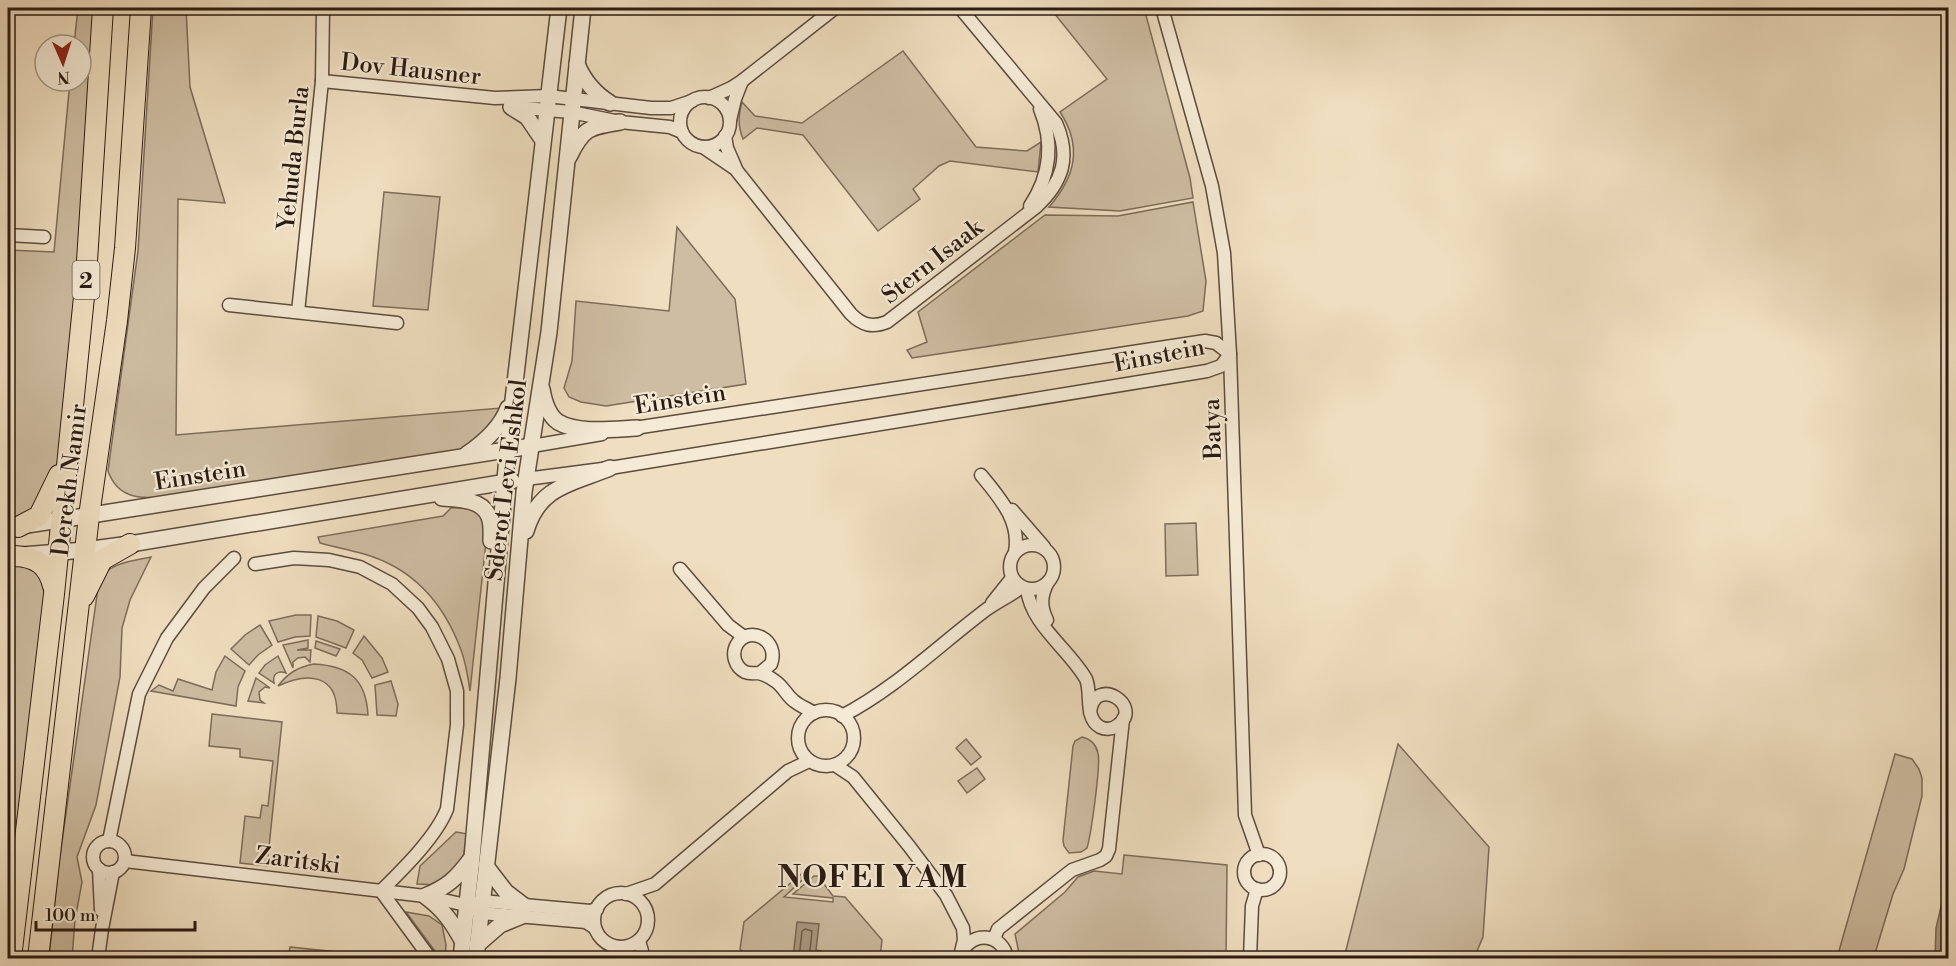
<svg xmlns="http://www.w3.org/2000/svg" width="1956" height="966" viewBox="0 0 1956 966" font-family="'Libre Bodoni',serif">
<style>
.green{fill:#cebda2;stroke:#7c6c5b;stroke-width:1.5}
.water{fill:#ac9c85;stroke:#786858;stroke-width:1.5}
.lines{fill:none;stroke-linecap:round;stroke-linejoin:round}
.shore{stroke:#6c5c4c;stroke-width:1.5}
.minor-casing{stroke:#5c4c3f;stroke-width:15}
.tertiary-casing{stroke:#5c4c3f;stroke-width:18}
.trunk-casing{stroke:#2b1b14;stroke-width:22}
.minor{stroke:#f5ead5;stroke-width:12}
.tertiary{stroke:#f5ead5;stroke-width:15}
.trunk{stroke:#efdebf;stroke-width:20}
.labels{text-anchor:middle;stroke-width:4.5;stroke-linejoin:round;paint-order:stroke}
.shield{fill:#f5ead5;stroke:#68594e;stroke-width:1.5}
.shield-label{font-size:22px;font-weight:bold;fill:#2b1b14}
.street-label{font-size:24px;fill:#2b1b14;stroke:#f5ead5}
.district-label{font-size:30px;font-weight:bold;letter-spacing:1.5px;fill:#2b1b14;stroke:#f5ead5}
</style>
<rect width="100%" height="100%" fill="#efdebf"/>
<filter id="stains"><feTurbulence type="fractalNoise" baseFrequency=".00333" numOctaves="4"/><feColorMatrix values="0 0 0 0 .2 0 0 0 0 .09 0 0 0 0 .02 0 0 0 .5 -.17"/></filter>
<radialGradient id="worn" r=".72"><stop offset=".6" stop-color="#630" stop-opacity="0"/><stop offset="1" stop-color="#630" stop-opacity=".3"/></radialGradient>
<g class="green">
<path d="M 78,8 L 96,8 L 77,275 L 61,454 L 43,503 L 8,523 L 8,250 L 54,252 L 70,81 L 81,81 L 81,45 L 74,45 Z"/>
<path d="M 153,8 L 186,8 L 190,87 L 225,203 L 178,199 L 176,435 L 501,408 C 496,428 472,445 454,454 L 176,497 C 148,498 119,503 108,471 L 138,251 Z"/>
<path d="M 1050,8 L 1144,8 L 1190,178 L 1193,198 L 1120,211 L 1049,207 C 1075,177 1083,147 1060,112 L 1107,79 Z"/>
<path d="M 903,51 L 976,147 L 1027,151 L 1041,142 L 1038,172 L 950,161 L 939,166 L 913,189 L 920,199 L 878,231 L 803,135 L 757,128 L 743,139 C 738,126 738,116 742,102 L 755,116 L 802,123 Z"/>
<path d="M 384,192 L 440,197 L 428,310 L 373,306 Z"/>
<path d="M 1193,202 L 1206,281 L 1203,311 L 1188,316 L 912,358 L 907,350 L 927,342 L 918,312 L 1045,215 L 1118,216 Z"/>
<path d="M 677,227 L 735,299 L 746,384 L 606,406 L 581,402 L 569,397 L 564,388 L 572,361 L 576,301 L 669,311 Z"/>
<path d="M 465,507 L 476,510 L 484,518 L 486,542 L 470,691 C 468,677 466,663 461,650 C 444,604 413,568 364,554 C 350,550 335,547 320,543 L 318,537 L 443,516 L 451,508 Z"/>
<path d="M 1196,523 L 1198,575 L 1166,576 L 1165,524 Z"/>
<path d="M 151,557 L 130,600 L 122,628 L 120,677 L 96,805 L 77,857 L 82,882 L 75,920 L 72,958 L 49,958 L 59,863 L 99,581 C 108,563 132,561 151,557 Z"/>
<path d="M 18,560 L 46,579 L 8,921 L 8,561 Z"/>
<path d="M 296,615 L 311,615 L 310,636 L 295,637 L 278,642 L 269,621 Z"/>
<path d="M 318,616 L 337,621 L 354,630 L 346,648 L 316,637 Z"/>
<path d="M 260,625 L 272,645 L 258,655 L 249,665 L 231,649 L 245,635 Z"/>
<path d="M 364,636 L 382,658 L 388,672 L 372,678 L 362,660 L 353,653 Z"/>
<path d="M 308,640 L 308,648 L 297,650 L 311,650 L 310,662 L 305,657 L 298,658 L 293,662 L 293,668 L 283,645 Z"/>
<path d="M 316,641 L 340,649 L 336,656 L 315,648 Z"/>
<path d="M 225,656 L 245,671 L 238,687 L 236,706 L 151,691 L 159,685 L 173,691 L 178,679 L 212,690 L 216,672 Z"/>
<path d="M 278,656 L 286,673 C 278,670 272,674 274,683 L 259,673 L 265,665 Z"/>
<path d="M 314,664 C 349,666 366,679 368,715 L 337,713 C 337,674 308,672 278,686 C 288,673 298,667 314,664 Z"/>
<path d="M 256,678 L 270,688 L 265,687 L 259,692 L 260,700 L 264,703 L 248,701 Z"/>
<path d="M 391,681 L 398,704 L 396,716 L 377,715 L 375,685 Z"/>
<path d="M 212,714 L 282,722 L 267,866 L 240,863 L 245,816 L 260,818 L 262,805 L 268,806 L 273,761 L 240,757 L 240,749 L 209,746 Z"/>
<path d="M 1082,737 C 1091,739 1096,744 1098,753 C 1101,764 1091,835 1087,848 L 1081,852 L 1069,853 L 1064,846 L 1063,840 L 1073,746 L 1075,741 Z"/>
<path d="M 966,739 L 981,757 L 971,765 L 956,748 Z"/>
<path d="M 1398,744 L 1489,847 L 1483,937 L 1474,958 L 1344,958 Z"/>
<path d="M 1895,754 L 1912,759 L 1919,769 L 1922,778 L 1922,796 L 1904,869 L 1893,894 L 1876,950 L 1876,958 L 1837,958 Z"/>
<path d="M 977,768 L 985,779 L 967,793 L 958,781 Z"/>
<path d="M 456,832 L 468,834 L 462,862 L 437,885 L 417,884 L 420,866 Z"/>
<path d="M 1124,855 L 1227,865 L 1226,958 L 1020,958 L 1015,934 L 1065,892 L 1078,877 L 1094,871 L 1122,874 Z"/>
<path d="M 810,870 L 811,872 L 784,897 L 833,902 L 833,898 L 793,894 L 814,876 L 818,876 L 833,896 L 845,897 L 882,940 L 880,958 L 748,958 L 740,949 L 744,922 L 805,871 Z"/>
<path d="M 406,912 L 429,916 L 442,925 L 446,945 L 445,958 L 440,958 Z"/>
<path d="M 290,947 L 338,952 L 343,958 L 288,958 Z"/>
</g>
<g class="water">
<path d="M 1948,880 L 1948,958 L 1935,958 L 1936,928 L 1946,885 Z"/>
<path d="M 797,922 L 819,924 L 816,950 L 821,951 L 820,958 L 793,958 Z"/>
</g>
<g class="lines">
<g class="shore">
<path d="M 799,958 L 802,931 L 805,929 L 812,931 L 810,950 L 815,958"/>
<path d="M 1941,958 L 1942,929 L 1948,899"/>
</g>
<defs>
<g id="minor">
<path d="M 1162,8 L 1212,186 L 1224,253 L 1230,354 L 1245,815 L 1259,855"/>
<path d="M 322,81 L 495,98 L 548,96 L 651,108 L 671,108 L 692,101"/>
<circle cx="705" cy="122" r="25"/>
<path d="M 709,98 L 731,88 L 742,81 L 835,8"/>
<path d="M 512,107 L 571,112 L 620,122 L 670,127 L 682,132"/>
<path d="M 730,120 L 735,99 L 742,81"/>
<path d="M 725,136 L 727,148 L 737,171 L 851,314 C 862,325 872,328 887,322 L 1036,207 C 1063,182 1071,157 1056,123 L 960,8"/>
<path d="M 703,147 L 734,168"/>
<path d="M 1030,206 C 1050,176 1054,143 1040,109"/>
<path d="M 8,235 L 44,237"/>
<path d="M 229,305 L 397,323"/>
<path d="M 298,312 L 322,81 L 323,8"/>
<path d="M 532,446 L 602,434"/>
<path d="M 981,475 C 999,497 1021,521 1015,552"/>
<path d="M 526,479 L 610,468 L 1207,371 L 1221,366 L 1230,354 L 1216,343 L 1205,341 L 628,429"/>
<path d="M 1012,510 L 1044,547"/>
<circle cx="1032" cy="567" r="22"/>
<path d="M 255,564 L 294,558 L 329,560 L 360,567 L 392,584 L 418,608 L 432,627 L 448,659 L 457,691 L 457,725 L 447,809 C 436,837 403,869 381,891 L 430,958"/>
<path d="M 680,569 L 728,625 L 744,637"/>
<path d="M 1027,589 C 1031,625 1069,649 1086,679 C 1092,693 1084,718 1100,727 C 1106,730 1113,729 1118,725 C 1144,706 1095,674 1090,712"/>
<path d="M 992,603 L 1012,578"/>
<path d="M 1047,620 C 1040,606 1041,595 1048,582"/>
<path d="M 760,673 L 771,664 C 780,640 749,624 737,644 C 731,654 735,667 745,672 C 750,674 753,673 758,673 C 763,674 771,678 775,681 C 783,686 787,696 794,701 C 800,706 808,709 814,713"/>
<circle cx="826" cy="738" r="28"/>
<path d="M 842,716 C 896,688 939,645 987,609 C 999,601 1011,595 1022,587"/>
<path d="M 835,765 L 853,777 L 909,846 L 946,895 L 963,928 L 964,940 L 961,952"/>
<path d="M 109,841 L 139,694 L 167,638 L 204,588 L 234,558"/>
<circle cx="109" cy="857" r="16"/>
<circle cx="1262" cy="872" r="18"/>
<path d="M 125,861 L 425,896 L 466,905 L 481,913 L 586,922 L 595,928"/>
<path d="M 99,869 L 101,910"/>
<circle cx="621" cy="920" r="27"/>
<path d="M 626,894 L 655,884 L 788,771 L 809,761"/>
<path d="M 476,903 L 482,901 L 590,911 L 597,909"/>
<path d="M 994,939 L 998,929 L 1072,870 L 1100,860 L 1106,856 L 1109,849 L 1123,719"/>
<path d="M 639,941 L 644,958"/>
<path d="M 619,947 L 630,958"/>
<path d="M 962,952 C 973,930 1003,934 1007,958"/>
<path d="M 98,958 L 102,929 L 113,872"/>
<path d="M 1250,958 L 1252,906 L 1257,889"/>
</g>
<g id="tertiary">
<path d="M 577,64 C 584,81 594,93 610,103"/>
<path d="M 511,107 L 527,117 L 542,139"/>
<path d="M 569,157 C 583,128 589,127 620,122"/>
<path d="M 542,389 C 544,401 548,415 558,422 C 578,434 614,429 637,428"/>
<path d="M 467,454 C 483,443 501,427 508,408"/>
<path d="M 442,498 C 457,499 483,499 489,517 C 492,524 491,534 491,541"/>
<path d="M 8,528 L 532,446"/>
<path d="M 526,531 C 539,486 571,484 610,468"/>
<path d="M 22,555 L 85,550 L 130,544 L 512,481"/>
<path d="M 486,866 L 506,892 L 523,905"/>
<path d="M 463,942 C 452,922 444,910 425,896 C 447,887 456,879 470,860"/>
<path d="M 477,945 L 500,925 L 522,916"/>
<path d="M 461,958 L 472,858 L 509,434 L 559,8"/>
<path d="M 476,958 L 508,678 L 524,492 L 549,332 L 583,8"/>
</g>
<g id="trunk">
<path d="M 18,527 L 39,516 L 59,475"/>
<path d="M 15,556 C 36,557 48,565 53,586"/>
<path d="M 84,596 L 102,560 L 130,544"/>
<path d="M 11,958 L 54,594 L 86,277 L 103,8"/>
<path d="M 38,958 L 89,516 L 117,321 L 125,248 L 141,8"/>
</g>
</defs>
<use href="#minor" class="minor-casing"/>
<use href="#tertiary" class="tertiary-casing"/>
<use href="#trunk" class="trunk-casing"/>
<use href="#minor" class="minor"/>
<use href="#tertiary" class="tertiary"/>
<use href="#trunk" class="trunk"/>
</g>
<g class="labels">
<rect class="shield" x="72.5" y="261" width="27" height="38" rx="4.5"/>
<g class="shield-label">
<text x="86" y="288">2</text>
</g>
<g class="street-label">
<text transform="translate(411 69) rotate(6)" y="8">Dov Hausner</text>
<text transform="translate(293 158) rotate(-84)" y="8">Yehuda Burla</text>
<text transform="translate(932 261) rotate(-38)" y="8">Stern Isaak</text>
<text transform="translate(1159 355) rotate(-11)" y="8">Einstein</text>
<text transform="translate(680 399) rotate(-9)" y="8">Einstein</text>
<text transform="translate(1212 429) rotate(-92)" y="8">Batya</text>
<text transform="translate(200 475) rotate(-9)" y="8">Einstein</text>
<text transform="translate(69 480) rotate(-83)" y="8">Derekh Namir</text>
<text transform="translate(506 480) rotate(-83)" y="8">Sderot Levi Eshkol</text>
<text transform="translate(298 860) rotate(7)" y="8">Zaritski</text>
</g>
<g class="district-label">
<text x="873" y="887">NOFEI YAM</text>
</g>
</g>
<rect width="1956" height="966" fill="none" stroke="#efdebf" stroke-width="30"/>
<rect x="9" y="9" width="1938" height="948" fill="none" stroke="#2b1b14" stroke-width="3"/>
<rect x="15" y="15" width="1926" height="936" fill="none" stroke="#2b1b14" stroke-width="1.5"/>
<g transform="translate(63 63) rotate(177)"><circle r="28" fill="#f5ead5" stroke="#a49788" stroke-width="1.5"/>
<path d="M0-4.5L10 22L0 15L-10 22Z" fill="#8f2418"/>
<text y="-9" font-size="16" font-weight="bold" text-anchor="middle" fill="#2b1b14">N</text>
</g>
<path d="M36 921v9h159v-9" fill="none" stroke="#2b1b14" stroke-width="3"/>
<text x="45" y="921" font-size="18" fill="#2b1b14" stroke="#f5ead5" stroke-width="4.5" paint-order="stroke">100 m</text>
<rect width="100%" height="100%" filter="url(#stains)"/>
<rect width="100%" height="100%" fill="url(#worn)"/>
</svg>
